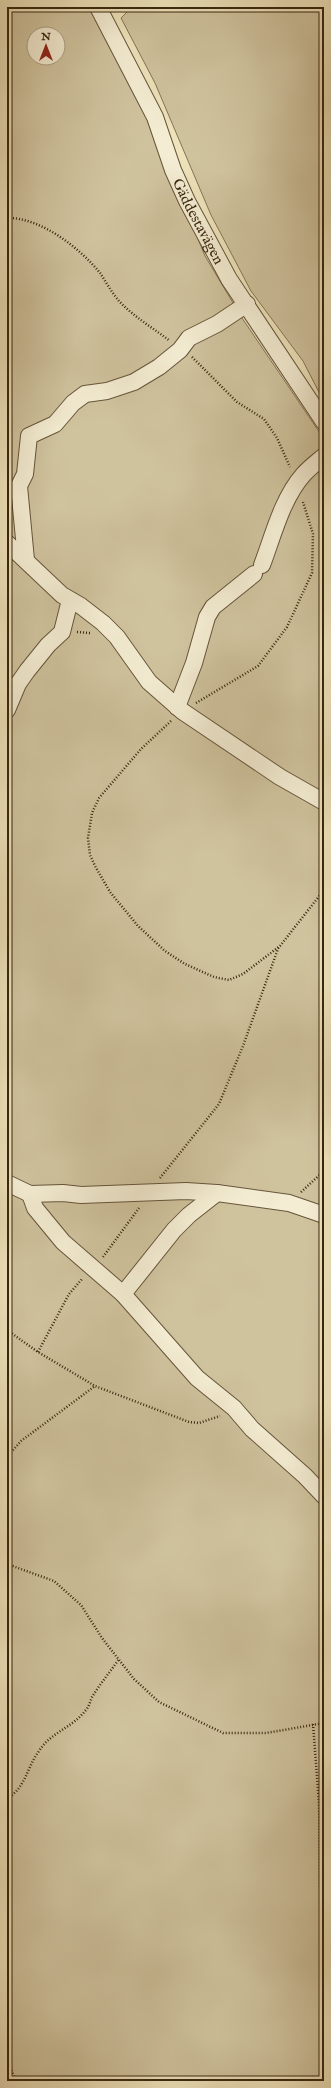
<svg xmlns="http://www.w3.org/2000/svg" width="331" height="2088" viewBox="0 0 331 2088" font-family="'IM FELL English',serif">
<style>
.green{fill:#cfc39e;stroke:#847456;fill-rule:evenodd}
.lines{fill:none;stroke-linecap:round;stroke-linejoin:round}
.minor-casing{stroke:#66553a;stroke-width:18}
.path{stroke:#38260f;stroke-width:2.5;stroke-dasharray:1 2;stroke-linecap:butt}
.minor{stroke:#f4edd3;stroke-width:16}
.labels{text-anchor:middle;stroke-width:4;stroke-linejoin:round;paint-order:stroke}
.street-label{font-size:15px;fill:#38260f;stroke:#f4edd3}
</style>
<rect width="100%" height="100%" fill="#eee3bb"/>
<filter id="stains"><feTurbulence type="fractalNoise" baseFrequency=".005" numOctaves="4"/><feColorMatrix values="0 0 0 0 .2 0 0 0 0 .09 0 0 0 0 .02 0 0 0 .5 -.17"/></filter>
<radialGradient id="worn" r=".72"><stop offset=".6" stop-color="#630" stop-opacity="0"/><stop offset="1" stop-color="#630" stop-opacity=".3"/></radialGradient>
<g class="green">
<path d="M 7,7 L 89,7 L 149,119 L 205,256 L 242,318 L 324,439 L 324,2081 L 7,2081 ZM 34,34 L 58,34 L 58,58 L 34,58 Z"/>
<path d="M 132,7 L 324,7 L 324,402 L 303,361 L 251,291 L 211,215 L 155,83 L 121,18 Z"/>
</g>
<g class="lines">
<defs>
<g id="minor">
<path id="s1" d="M 98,7 L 155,117 L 173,170 L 187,201 L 229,279 L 324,422"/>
<path d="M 7,543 L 62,595 L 81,606 L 103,623 L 117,637 L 149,682 L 182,711 L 280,777 L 324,802"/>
<path d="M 26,560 L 19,486 L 25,474 L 29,436 L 55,424 L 73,403 L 85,394 L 107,391 L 134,382 L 159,367 L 180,350 L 189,338 L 217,324 L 247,304"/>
<path d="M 262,565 C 273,536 282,499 303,475 C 309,468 317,462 324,456"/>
<path d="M 177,707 L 194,663 L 207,617 L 213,607 L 254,574"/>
<path d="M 7,710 L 18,684 L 27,671 L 48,645 L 62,632 L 70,600"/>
<path d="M 7,1183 L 30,1194 L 63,1193 L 81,1195 L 186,1191 L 217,1193 L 289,1203 L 324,1215"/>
<path d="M 30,1194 L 35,1208 L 63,1242 L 123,1294 L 197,1378 L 234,1408 L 252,1429 L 305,1476 L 324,1496"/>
<path d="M 123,1294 L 174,1230 L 189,1215 L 217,1193"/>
</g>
</defs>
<use href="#minor" class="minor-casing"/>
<g class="path">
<path d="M 7,218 C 40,217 80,248 100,273 C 106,282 112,293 119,301 C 134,317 153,328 170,341"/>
<path d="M 192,357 L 237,402 L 264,419 L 277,438 L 290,467"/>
<path d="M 77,632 L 90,633"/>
<path d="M 196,703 L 258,666 L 287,627 L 312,573 L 313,534 L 303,502"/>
<path d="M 171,721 L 141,749 L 99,798 L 92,813 L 88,838 L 90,855 L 95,866 L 110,892 L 138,926 L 165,951 L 185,964 L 214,977 L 229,980 L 243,974 L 280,946 L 324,890"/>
<path d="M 160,1178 L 219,1104 L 243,1046 L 279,946"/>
<path d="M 301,1192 L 324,1171"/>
<path d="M 103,1257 L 139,1208"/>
<path d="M 7,1330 L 38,1352 L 95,1386 L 189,1422 L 199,1423 L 220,1416"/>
<path d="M 38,1352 L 69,1294 L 83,1278"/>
<path d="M 7,1457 L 21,1441 L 95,1386"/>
<path d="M 7,1564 L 54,1581 L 81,1605 L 102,1638 L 134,1679 L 159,1702 L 223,1733 L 266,1733 L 324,1723"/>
<path d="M 313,1724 L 319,1803 L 320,1886 L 324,1921"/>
<path d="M 7,1799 C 26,1787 27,1767 39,1751 C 51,1732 72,1728 85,1711 C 89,1707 90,1702 92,1697 C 100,1684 110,1672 119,1659"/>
<path d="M 7,2059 L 16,2081"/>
</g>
<use href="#minor" class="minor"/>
</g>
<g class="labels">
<g class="street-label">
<text dy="5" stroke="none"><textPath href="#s1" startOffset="237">Gäddestavägen</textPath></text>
</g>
</g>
<rect width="331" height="2088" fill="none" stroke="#eee3bb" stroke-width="24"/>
<rect x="8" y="8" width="315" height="2072" fill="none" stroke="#38260f" stroke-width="2"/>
<rect x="12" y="12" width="307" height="2064" fill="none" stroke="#38260f"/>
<g transform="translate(46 46)"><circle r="19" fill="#f4edd3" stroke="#a99d85"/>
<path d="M0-3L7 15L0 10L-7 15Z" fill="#8f2418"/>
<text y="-6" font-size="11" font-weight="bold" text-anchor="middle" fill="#38260f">N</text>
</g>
<rect width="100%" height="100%" filter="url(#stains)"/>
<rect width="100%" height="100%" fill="url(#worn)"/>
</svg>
